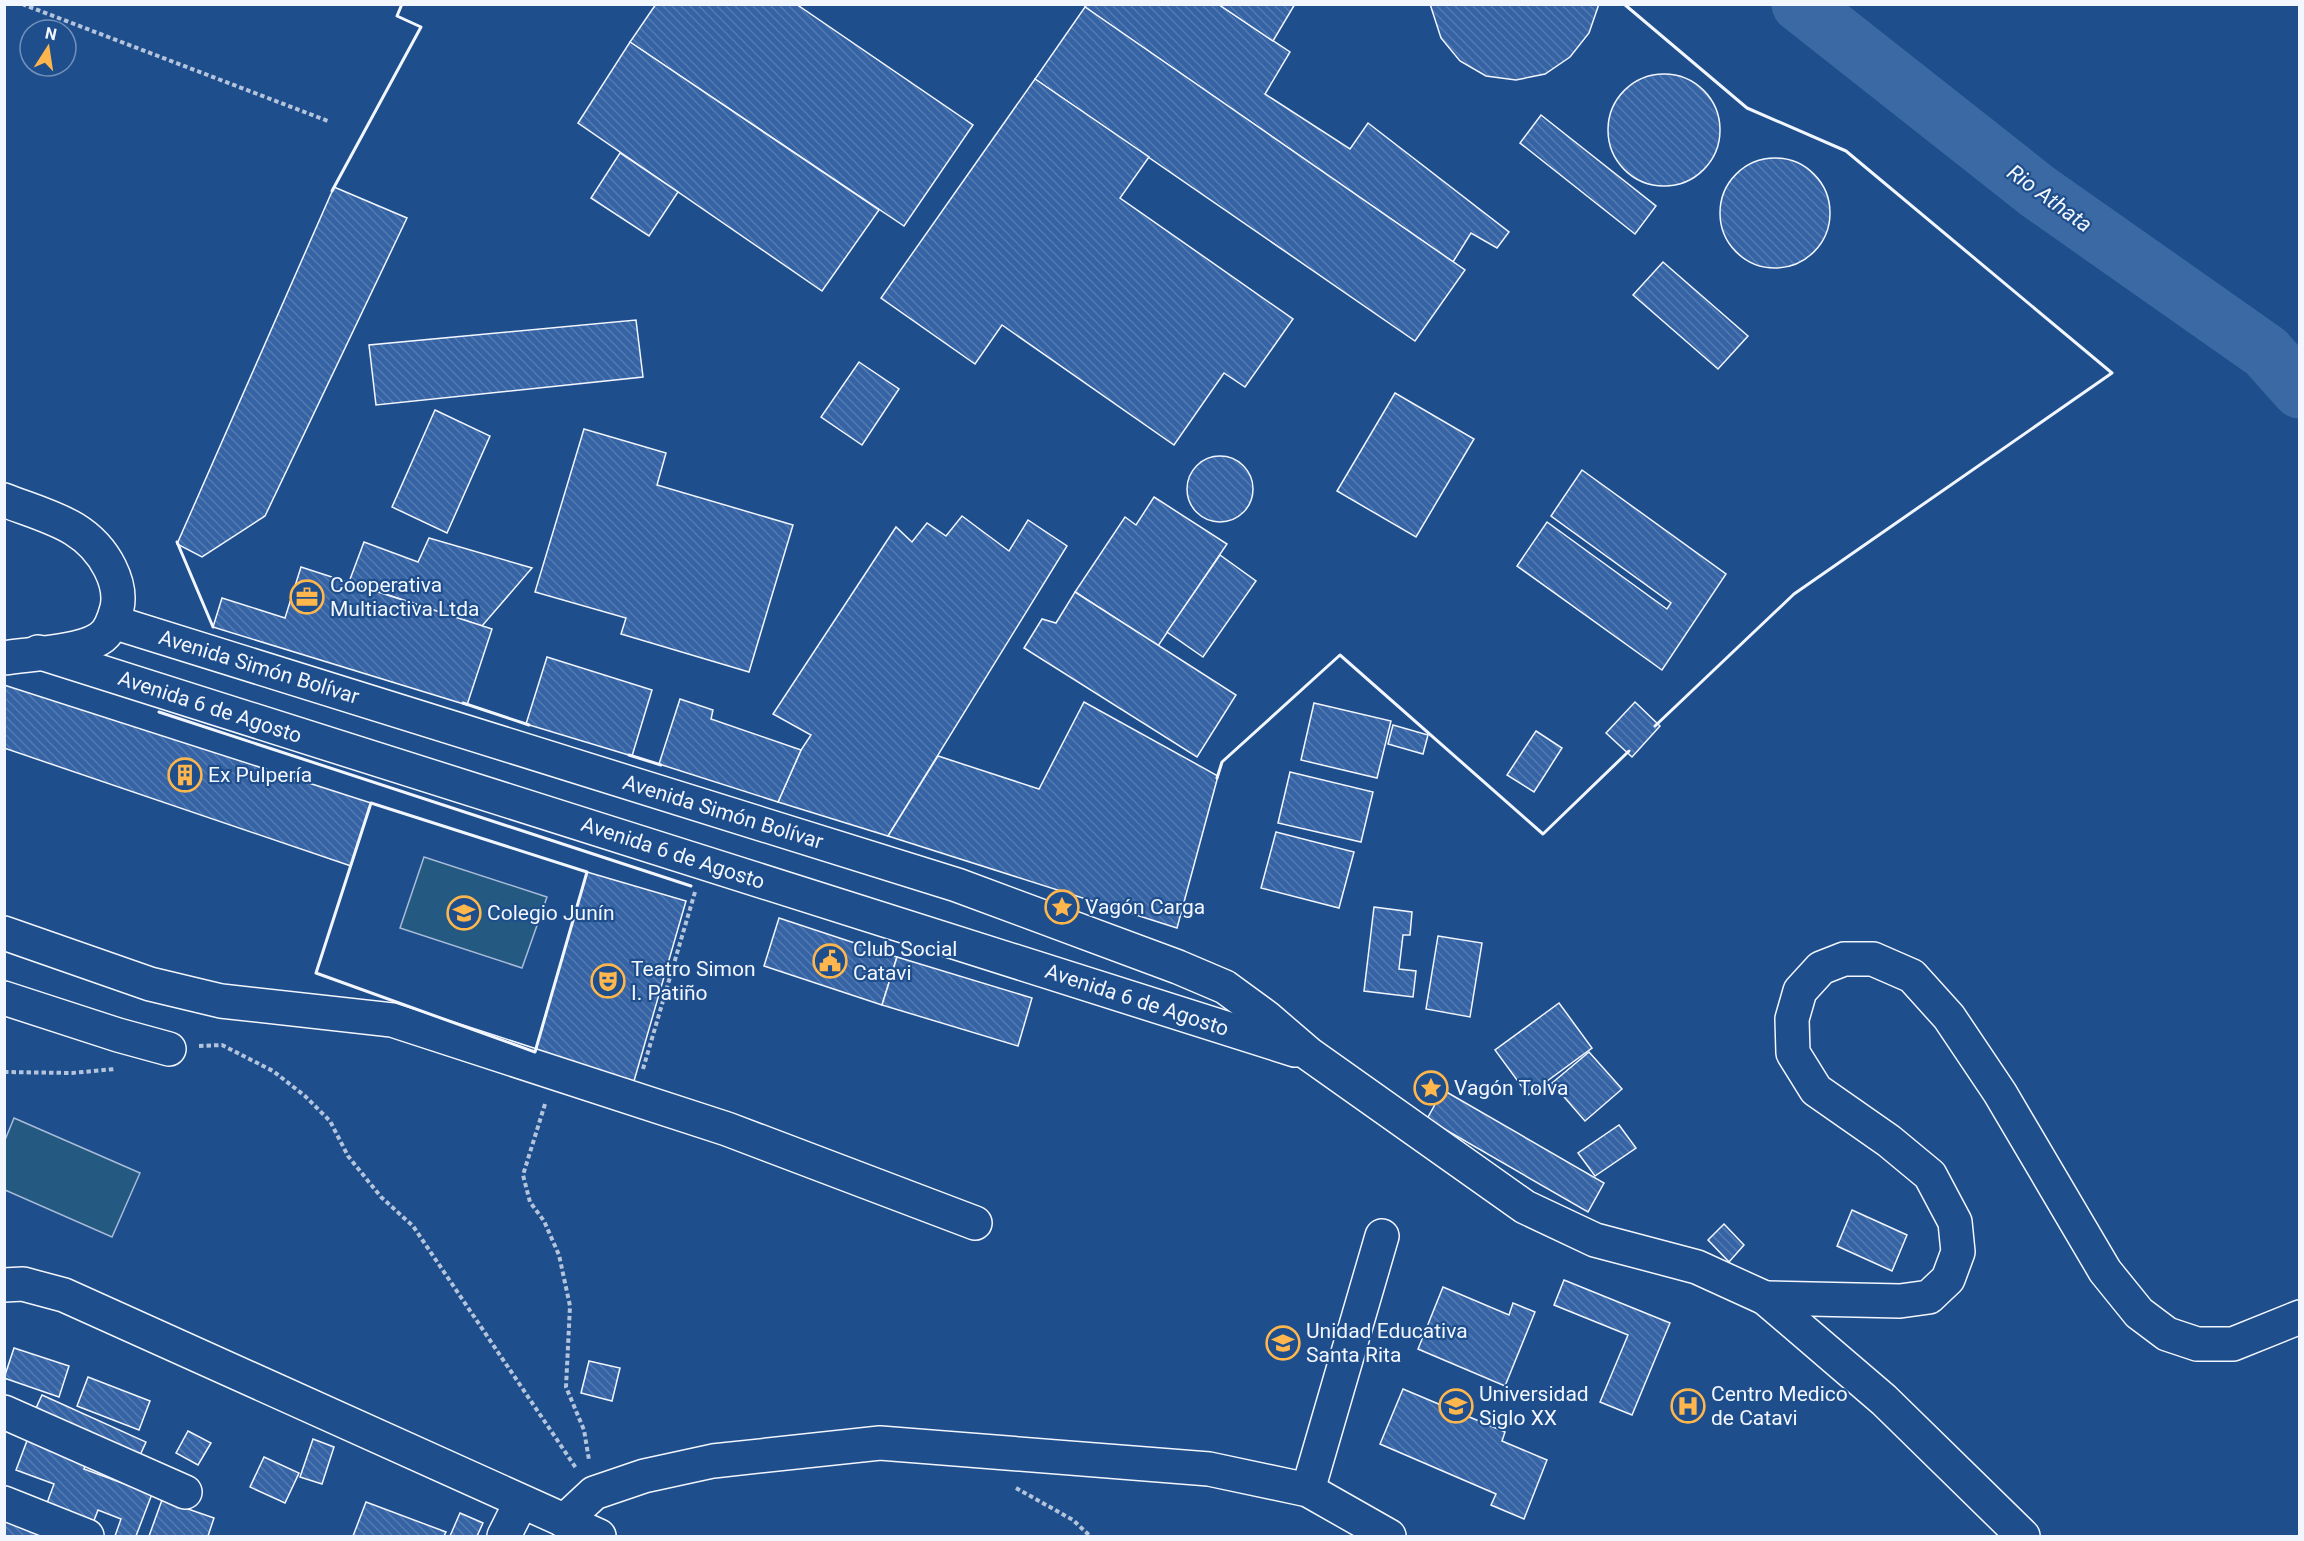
<svg xmlns="http://www.w3.org/2000/svg" width="2304" height="1541" viewBox="0 0 2304 1541" font-family="Roboto,sans-serif">
<style>
.pitch{fill:#245a82;stroke:#a8bbd7;stroke-width:1.5}
.lines{fill:none;stroke-linecap:round;stroke-linejoin:round}
.river{stroke:#3b69a3;stroke-width:57}
.building{fill:url(#building-back-hatch);stroke:#f2f6ff;stroke-width:1.5}
.minor-casing{stroke:#f2f6ff;stroke-width:36}
.major-casing{stroke:#f2f6ff;stroke-width:36}
.path{stroke:#b3c4dc;stroke-width:4;stroke-dasharray:4.5 3;stroke-linecap:butt}
.minor{stroke:#1f4e8c;stroke-width:33}
.major{stroke:#1f4e8c;stroke-width:33}
.wall{stroke:#f2f6ff;stroke-width:3}
.labels{text-anchor:middle;stroke-width:4.5;stroke-linejoin:round;paint-order:stroke}
.poi-label{font-size:21px;fill:#f2f6ff;stroke:#1f4e8c;text-anchor:start}
.street-label{font-size:21px;fill:#f2f6ff;stroke:#1f4e8c}
.water-label{font-size:22px;font-style:italic;fill:#f2f6ff;stroke:#1f4e8c}
</style>
<defs>
<pattern id="building-back-hatch" width="6" height="6" patternUnits="userSpaceOnUse" patternTransform="scale(1.5)"><rect width="6" height="6" fill="#3563a3"/><path d="M-1 5l2 2M0 0l6 6M5-1l2 2" fill="none" stroke="#537ab1"/></pattern>
</defs>
<rect width="100%" height="100%" fill="#1f4e8c"/>
<g class="pitch">
<path d="M 424,857 L 547,897 L 522,968 L 400,928 Z"/>
<path d="M 14,1118 L 140,1173 L 112,1237 L 5,1190 L 5,1140 Z"/>
</g>
<g class="lines">
<path class="river" d="M 1800,4 L 2037,191 L 2266,352 L 2300,390"/>
</g>
<g class="building">
<path d="M 656,4 L 796,4 L 973,125 L 904,226 L 630,42 Z"/>
<path d="M 1087,4 L 1218,4 L 1290,52 L 1265,94 L 1350,149 L 1368,123 L 1509,232 L 1497,248 L 1471,233 L 1453,262 L 1085,7 Z"/>
<path d="M 1218,4 L 1295,4 L 1273,41 Z"/>
<path d="M 1430,4 L 1599,4 L 1589,33 L 1570,57 L 1545,74 L 1516,80 L 1486,76 L 1460,61 L 1441,38 Z"/>
<path d="M 1085,7 L 1465,270 L 1415,341 L 1035,79 Z"/>
<path d="M 630,42 L 879,210 L 822,291 L 578,123 Z"/>
<circle cx="1664" cy="130" r="56"/>
<path d="M 1035,79 L 1149,157 L 1120,198 L 1293,319 L 1245,387 L 1224,373 L 1174,445 L 1002,325 L 975,364 L 881,298 Z"/>
<path d="M 1541,115 L 1656,206 L 1635,234 L 1520,143 Z"/>
<path d="M 620,153 L 678,192 L 649,236 L 591,198 Z"/>
<circle cx="1775" cy="213" r="55"/>
<path d="M 334,187 L 407,218 L 265,516 L 202,557 L 177,544 Z"/>
<path d="M 1663,262 L 1748,336 L 1718,369 L 1633,295 Z"/>
<path d="M 636,320 L 643,377 L 376,405 L 369,345 Z"/>
<path d="M 859,362 L 899,389 L 862,445 L 821,417 Z"/>
<path d="M 1395,393 L 1474,439 L 1416,537 L 1337,491 Z"/>
<path d="M 435,410 L 490,436 L 447,533 L 392,507 Z"/>
<path d="M 584,429 L 666,453 L 657,485 L 793,525 L 749,672 L 621,634 L 626,618 L 535,592 Z"/>
<circle cx="1220" cy="489" r="33"/>
<path d="M 1582,470 L 1726,574 L 1662,670 L 1517,566 L 1547,522 L 1667,609 L 1671,603 L 1551,516 Z"/>
<path d="M 1154,497 L 1227,544 L 1158,646 L 1075,592 L 1125,517 L 1136,525 Z"/>
<path d="M 962,516 L 1009,551 L 1028,520 L 1067,546 L 888,836 L 778,802 L 801,750 L 811,735 L 773,714 L 896,527 L 912,542 L 927,523 L 946,536 Z"/>
<path d="M 429,538 L 532,568 L 482,626 L 349,582 L 364,542 L 418,562 Z"/>
<path d="M 1220,555 L 1256,581 L 1203,657 L 1167,632 Z"/>
<path d="M 301,567 L 492,629 L 467,705 L 213,627 L 222,598 L 285,618 Z"/>
<path d="M 1075,592 L 1236,695 L 1197,757 L 1024,648 L 1042,619 L 1056,623 Z"/>
<path d="M 547,657 L 652,690 L 632,756 L 526,724 Z"/>
<path d="M 4,685 L 371,803 L 351,866 L 4,748 Z"/>
<path d="M 680,699 L 713,710 L 711,719 L 801,750 L 778,802 L 659,764 Z"/>
<path d="M 1084,702 L 1218,776 L 1177,928 L 888,836 L 938,756 L 1039,789 Z"/>
<path d="M 1635,702 L 1660,726 L 1632,757 L 1606,733 Z"/>
<path d="M 1314,703 L 1391,721 L 1377,778 L 1301,760 Z"/>
<path d="M 1393,725 L 1428,735 L 1423,754 L 1388,744 Z"/>
<path d="M 1536,731 L 1562,748 L 1534,792 L 1507,775 Z"/>
<path d="M 1290,772 L 1373,792 L 1361,842 L 1278,823 Z"/>
<path d="M 1276,832 L 1354,852 L 1339,908 L 1261,888 Z"/>
<path d="M 587,872 L 686,901 L 634,1081 L 535,1052 Z"/>
<path d="M 1374,907 L 1412,912 L 1410,935 L 1403,935 L 1399,969 L 1416,971 L 1413,997 L 1364,991 Z"/>
<path d="M 779,918 L 897,957 L 882,1005 L 764,966 Z"/>
<path d="M 1438,936 L 1482,943 L 1470,1017 L 1426,1009 Z"/>
<path d="M 897,957 L 1032,998 L 1018,1046 L 882,1005 Z"/>
<path d="M 1559,1003 L 1592,1048 L 1528,1095 L 1495,1050 Z"/>
<path d="M 1589,1052 L 1622,1089 L 1585,1121 L 1552,1083 Z"/>
<path d="M 1443,1090 L 1604,1183 L 1588,1212 L 1427,1119 Z"/>
<path d="M 1619,1125 L 1636,1148 L 1595,1176 L 1578,1153 Z"/>
<path d="M 1852,1210 L 1907,1235 L 1892,1271 L 1837,1246 Z"/>
<path d="M 1724,1224 L 1744,1245 L 1729,1262 L 1708,1240 Z"/>
<path d="M 1564,1280 L 1670,1323 L 1632,1415 L 1600,1402 L 1628,1335 L 1554,1305 Z"/>
<path d="M 1443,1287 L 1509,1315 L 1513,1303 L 1535,1312 L 1505,1386 L 1418,1349 Z"/>
<path d="M 14,1348 L 69,1366 L 59,1397 L 4,1378 Z"/>
<path d="M 589,1361 L 620,1368 L 612,1401 L 581,1393 Z"/>
<path d="M 88,1377 L 150,1401 L 139,1430 L 77,1406 Z"/>
<path d="M 1403,1389 L 1505,1432 L 1502,1441 L 1547,1460 L 1524,1519 L 1491,1505 L 1496,1494 L 1380,1444 Z"/>
<path d="M 42,1395 L 146,1442 L 135,1466 L 31,1419 Z"/>
<path d="M 188,1431 L 211,1443 L 198,1465 L 176,1453 Z"/>
<path d="M 28,1438 L 87,1459 L 84,1469 L 152,1494 L 136,1536 L 115,1536 L 121,1519 L 98,1510 L 90,1531 L 43,1514 L 54,1484 L 16,1470 Z"/>
<path d="M 313,1439 L 334,1447 L 322,1484 L 300,1477 Z"/>
<path d="M 264,1457 L 299,1473 L 285,1503 L 250,1487 Z"/>
<path d="M 162,1500 L 214,1518 L 208,1536 L 149,1536 Z"/>
<path d="M 366,1502 L 446,1532 L 444,1536 L 353,1536 Z"/>
<path d="M 460,1513 L 483,1523 L 477,1536 L 450,1536 Z"/>
<path d="M 4,1515 L 59,1536 L 4,1536 Z"/>
</g>
<g class="lines">
<defs>
<g id="minor">
<path d="M 113,622 L 957,885 L 1178,967 L 1225,987 L 1266,1017 L 1309,1054 L 1525,1207 L 1595,1240 L 1697,1267 L 1765,1298 L 1884,1400 L 2023,1536"/>
<path d="M 38,652 L 1295,1050"/>
<path d="M 4,933 L 150,984 L 221,1001 L 392,1020 L 727,1129 L 975,1223"/>
<path d="M 4,998 L 118,1035 L 169,1049"/>
<path d="M 4,1285 L 23,1284 L 64,1295 L 599,1536"/>
<path d="M 1765,1298 L 1900,1301 L 1929,1297 L 1948,1279 L 1958,1252 L 1955,1222 L 1930,1175 L 1889,1141 L 1816,1090 L 1793,1053 L 1792,1019 L 1800,991 L 1821,968 L 1844,959 L 1873,959 L 1912,976 L 1949,1017 L 2000,1093 L 2105,1271 L 2139,1313 L 2167,1334 L 2197,1344 L 2233,1344 L 2300,1317"/>
<path d="M 4,1412 L 185,1492"/>
<path d="M 1308,1490 L 1382,1236"/>
<path d="M 4,1503 L 87,1536"/>
<path d="M 564,1521 L 594,1493 L 644,1476 L 713,1461 L 880,1443 L 1209,1469 L 1308,1490 L 1389,1536"/>
<path d="M 504,1536 L 521,1502"/>
</g>
<path id="major" d="M 4,500 C 47,517 88,524 110,568 C 116,580 120,594 117,608 C 114,619 110,633 99,639 C 79,652 30,654 4,658"/>
</defs>
<use href="#minor" class="minor-casing"/>
<use href="#major" class="major-casing"/>
<g class="path">
<path d="M 22,4 L 328,121"/>
<path d="M 199,1046 L 222,1045 L 273,1071 L 305,1096 L 330,1121 L 348,1156 L 381,1197 L 413,1226 L 576,1468"/>
<path d="M 643,1069 L 695,892"/>
<path d="M 4,1072 L 72,1073 L 115,1069"/>
<path d="M 545,1104 L 523,1175 L 530,1202 L 544,1221 L 559,1255 L 570,1306 L 566,1387 L 584,1430 L 589,1460"/>
<path d="M 1016,1488 L 1073,1520 L 1090,1536"/>
</g>
<use href="#minor" class="minor"/>
<use href="#major" class="major"/>
<g class="wall">
<path d="M 1624,4 L 1747,108 L 1846,151 L 2112,373 L 1794,594 L 1655,726"/>
<path d="M 332,191 L 421,27 L 397,16 L 402,4"/>
<path d="M 177,542 L 213,627"/>
<path d="M 463,703 L 529,725"/>
<path d="M 159,712 L 691,886"/>
<path d="M 629,755 L 661,765"/>
<path d="M 1217,778 L 1222,762 L 1340,655 L 1543,834 L 1629,751"/>
<path d="M 371,803 L 587,872 L 535,1052 L 316,973 Z"/>
</g>
</g>
<defs>
<symbol id="office-ring" viewBox="-11 -11 22 22"><circle r="9.5" fill="#1f4e8c" stroke="#ffb74d" stroke-width="1.5"/><path d="M-6-3h4V-5.5h4V-3h4V5H-6ZM-1-4.5V-3h2v-1.5ZM-6 0V1H6V0Z" fill="#ffb74d"/></symbol>
<symbol id="building-ring" viewBox="-11 -11 22 22"><circle r="9.5" fill="#1f4e8c" stroke="#ffb74d" stroke-width="1.5"/><path d="M-4-6H4V6H1V3H-1V6H-4ZM-2.5-4.3h1.7v1.8h-1.7ZM.8-4.3h1.7v1.8H.8ZM-2.5-1h1.7V.8h-1.7ZM.8-1h1.7V.8H.8Z" fill="#ffb74d"/></symbol>
<symbol id="sight-ring" viewBox="-11 -11 22 22"><circle r="9.5" fill="#1f4e8c" stroke="#ffb74d" stroke-width="1.5"/><path d="M0-6L1.8-2.2L6-1.7L2.9 1.2L3.7 5.4L0 3.3L-3.7 5.4L-2.9 1.2L-6-1.7L-1.8-2.2Z" fill="#ffb74d"/></symbol>
<symbol id="school-ring" viewBox="-11 -11 22 22"><circle r="9.5" fill="#1f4e8c" stroke="#ffb74d" stroke-width="1.5"/><path d="M0-5L7-2L0 1L-7-2ZM-4 1L0 2.5L4 1V4Q0 6-4 4Z" fill="#ffb74d"/></symbol>
<symbol id="civic-ring" viewBox="-11 -11 22 22"><circle r="9.5" fill="#1f4e8c" stroke="#ffb74d" stroke-width="1.5"/><path d="M-.6-6.5H3V-4.5H.6V-3L4-1V1h2V6H-6V1h2V-1L-.6-3ZM-1.2 2.5V6h2.4V2.5Z" fill="#ffb74d"/></symbol>
<symbol id="theatre-ring" viewBox="-11 -11 22 22"><circle r="9.5" fill="#1f4e8c" stroke="#ffb74d" stroke-width="1.5"/><path d="M-5-5.5Q0-4 5-5.5V0Q5 5 0 6Q-5 5-5 0ZM-3.3-2.5H-1v1.5H-3.3ZM1-2.5H3.3v1.5H1ZM-2.8 1Q0 5.5 2.8 1Z" fill="#ffb74d"/></symbol>
<symbol id="university-ring" viewBox="-11 -11 22 22"><circle r="9.5" fill="#1f4e8c" stroke="#ffb74d" stroke-width="1.5"/><path d="M0-5L7-2L0 1L-7-2ZM-4 1L0 2.5L4 1V4Q0 6-4 4Z" fill="#ffb74d"/></symbol>
<symbol id="hospital-ring" viewBox="-11 -11 22 22"><circle r="9.5" fill="#1f4e8c" stroke="#ffb74d" stroke-width="1.5"/><path d="M-5-5h3v3.5h4V-5h3V5h-3V1.5h-4V5h-3Z" fill="#ffb74d"/></symbol>
</defs>
<g fill-rule="evenodd">
<use href="#office-ring" x="288" y="578" width="38" height="38"/>
<use href="#building-ring" x="166" y="756" width="38" height="38"/>
<use href="#sight-ring" x="1043" y="888" width="38" height="38"/>
<use href="#school-ring" x="445" y="894" width="38" height="38"/>
<use href="#civic-ring" x="811" y="942" width="38" height="38"/>
<use href="#theatre-ring" x="589" y="962" width="38" height="38"/>
<use href="#sight-ring" x="1412" y="1069" width="38" height="38"/>
<use href="#school-ring" x="1264" y="1324" width="38" height="38"/>
<use href="#university-ring" x="1437" y="1387" width="38" height="38"/>
<use href="#hospital-ring" x="1669" y="1387" width="38" height="38"/>
</g>
<g class="labels">
<g class="poi-label">
<text x="330" y="592">Cooperativa<tspan x="330" dy="24">Multiactiva Ltda</tspan></text>
<text x="208" y="782">Ex Pulpería</text>
<text x="1085" y="914">Vagón Carga</text>
<text x="487" y="920">Colegio Junín</text>
<text x="853" y="956">Club Social<tspan x="853" dy="24">Catavi</tspan></text>
<text x="631" y="976">Teatro Simon<tspan x="631" dy="24">I. Patiño</tspan></text>
<text x="1454" y="1095">Vagón Tolva</text>
<text x="1306" y="1338">Unidad Educativa<tspan x="1306" dy="24">Santa Rita</tspan></text>
<text x="1479" y="1401">Universidad<tspan x="1479" dy="24">Siglo XX</tspan></text>
<text x="1711" y="1401">Centro Medico<tspan x="1711" dy="24">de Catavi</tspan></text>
</g>
<g class="street-label">
<text transform="translate(259 667) rotate(17)" y="7">Avenida Simón Bolívar</text>
<text transform="translate(210 707) rotate(18)" y="7">Avenida 6 de Agosto</text>
<text transform="translate(723 812) rotate(17)" y="7">Avenida Simón Bolívar</text>
<text transform="translate(673 853) rotate(18)" y="7">Avenida 6 de Agosto</text>
<text transform="translate(1137 1000) rotate(18)" y="7">Avenida 6 de Agosto</text>
</g>
<g class="water-label">
<text transform="translate(2050 198) rotate(36)" y="8">Rio Athata</text>
</g>
</g>
<rect width="2304" height="1541" fill="none" stroke="#f2f6ff" stroke-width="12"/>
<g transform="translate(48 48) rotate(12)"><circle r="28" fill="#1f4e8c" stroke="#7391ba" stroke-width="1.5"/>
<path d="M0-4.5L10 22L0 15L-10 22Z" fill="#ffb74d"/>
<text y="-9" font-size="16" font-weight="bold" text-anchor="middle" fill="#f2f6ff">N</text>
</g>
</svg>
